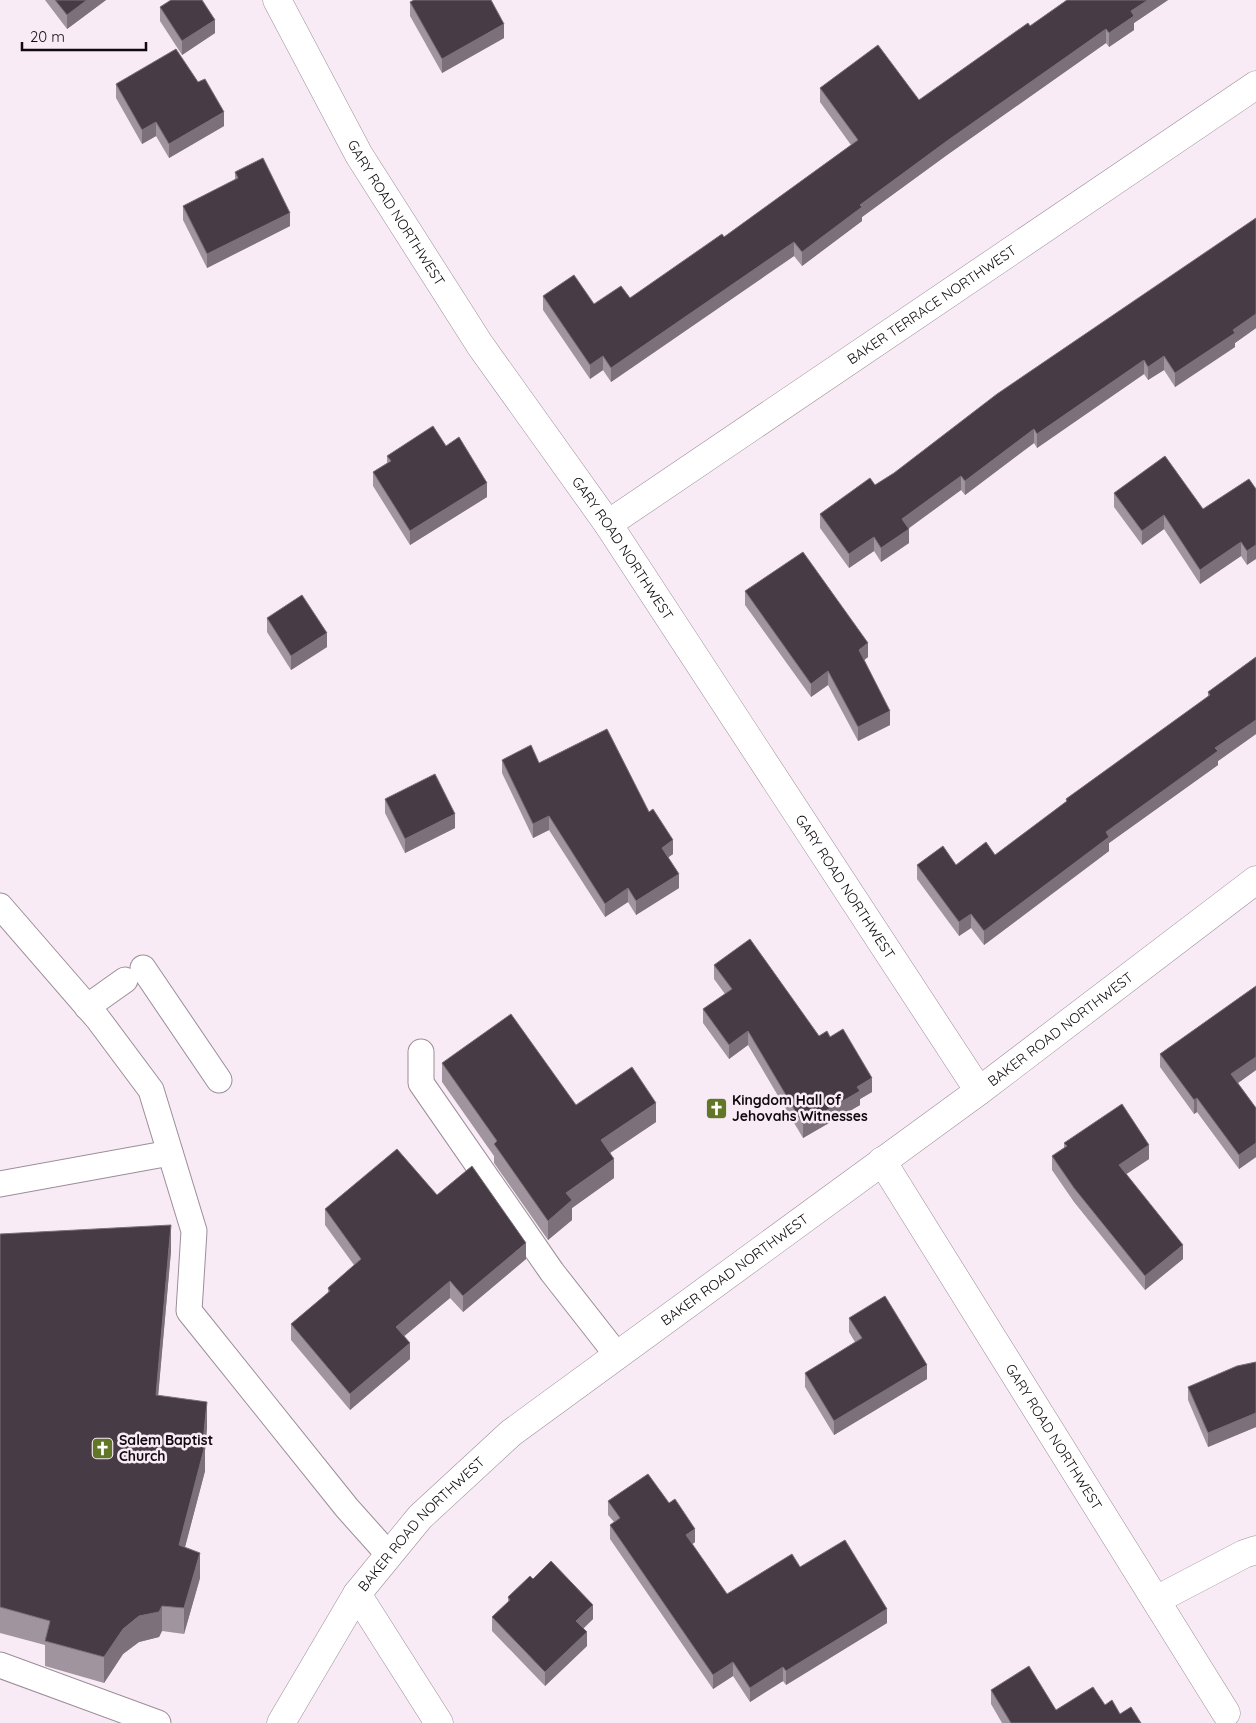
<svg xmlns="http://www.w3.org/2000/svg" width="1256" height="1723" viewBox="0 0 1256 1723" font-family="Quicksand,sans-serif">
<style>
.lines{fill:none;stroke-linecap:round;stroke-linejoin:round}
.lane-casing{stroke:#9b8e98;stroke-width:27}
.street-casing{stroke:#9b8e98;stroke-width:29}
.secondary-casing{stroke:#9b8e98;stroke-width:29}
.lane{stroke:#fff;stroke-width:25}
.street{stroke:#fff;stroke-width:28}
.secondary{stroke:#fff;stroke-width:28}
.wall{fill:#a0949e}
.shaded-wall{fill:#7c707a}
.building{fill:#473c45;stroke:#7c707a}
.labels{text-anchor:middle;stroke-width:5;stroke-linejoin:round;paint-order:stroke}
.street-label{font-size:14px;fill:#0e0a0d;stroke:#f9ebf6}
.poi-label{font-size:14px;font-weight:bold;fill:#0e0a0d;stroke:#f9ebf6;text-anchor:start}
</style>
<rect width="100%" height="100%" fill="#f9ebf6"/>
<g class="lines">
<defs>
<g id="lane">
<path d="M 0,906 L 98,1019 L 151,1090 L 194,1231 L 189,1311 L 347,1508 L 389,1555"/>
<path d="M 143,968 L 219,1080"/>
<path d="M 87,1007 L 125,980"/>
<path d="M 421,1052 L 421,1083 L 552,1272 L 617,1355"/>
<path d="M 0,1184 L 170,1153"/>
<path d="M 0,1665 L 158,1723"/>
</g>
<g id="street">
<path id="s1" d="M 277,0 L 359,155 L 480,345 L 608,524 L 979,1091"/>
<path id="s2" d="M 608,524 L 1256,85"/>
<path id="s3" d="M 882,1161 L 1226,1713"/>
<path d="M 357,1594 L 439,1723"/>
<path d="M 1156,1600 L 1244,1554 L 1256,1550"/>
</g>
<g id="secondary">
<path id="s4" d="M 281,1723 L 357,1594 L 420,1517 L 511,1433 L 979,1091 L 1256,880"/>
</g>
</defs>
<use href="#lane" class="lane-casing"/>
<use href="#street" class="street-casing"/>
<use href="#secondary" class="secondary-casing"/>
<use href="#lane" class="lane"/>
<use href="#street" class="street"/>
<use href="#secondary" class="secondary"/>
</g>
<g class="wall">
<path d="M 45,0 L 106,0 L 67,29 Z"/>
<path d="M 1067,0 L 1168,0 L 1134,23 L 1134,30 L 1109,47 L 1106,43 L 947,155 L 862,217 L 862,221 L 802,266 L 794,256 L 611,382 L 603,370 L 590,379 L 543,310 L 543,296 L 594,304 L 630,298 L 724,237 L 851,145 L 820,102 L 820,88 L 919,100 L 1030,26 Z"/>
<path d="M 410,2 L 504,38 L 442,73 L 410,16 Z"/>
<path d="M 160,7 L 215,33 L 182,55 L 160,21 Z"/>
<path d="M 116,84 L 224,126 L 169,158 L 156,136 L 142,144 L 116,98 Z"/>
<path d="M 235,172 L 290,226 L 207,268 L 183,220 L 183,206 L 235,180 Z"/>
<path d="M 1256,218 L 1256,328 L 1235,343 L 1235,347 L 1175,387 L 1164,370 L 1148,380 L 1144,374 L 1037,448 L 1034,443 L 965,495 L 961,490 L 908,529 L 909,543 L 881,562 L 874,551 L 849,568 L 820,528 L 820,514 L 875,485 L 894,473 Z"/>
<path d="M 446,446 L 487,497 L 410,545 L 373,486 L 373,472 L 387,463 L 387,456 Z"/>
<path d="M 1249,479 L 1247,565 L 1241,556 L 1200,584 L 1164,529 L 1142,545 L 1114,507 L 1114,493 L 1203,509 Z"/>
<path d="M 745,591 L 868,657 L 864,660 L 890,725 L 858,741 L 828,685 L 811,697 L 745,605 Z"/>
<path d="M 267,618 L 327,647 L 291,670 L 267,632 Z"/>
<path d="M 1256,657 L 1256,734 L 1218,761 L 1218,765 L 1109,843 L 1109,851 L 984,945 L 971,928 L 959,936 L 917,879 L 917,865 L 956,865 L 995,855 L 1066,802 L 1066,799 L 1208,697 L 1208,692 Z"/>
<path d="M 502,760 L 539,763 L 649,812 L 673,854 L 668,857 L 679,888 L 636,915 L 628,902 L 605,917 L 549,830 L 533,838 L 502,773 Z"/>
<path d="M 385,799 L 455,828 L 405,853 L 385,813 Z"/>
<path d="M 714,965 L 819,1036 L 830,1037 L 872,1092 L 860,1099 L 860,1105 L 803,1138 L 748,1045 L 729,1059 L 703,1023 L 703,1009 L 725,994 L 714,979 Z"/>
<path d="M 1256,986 L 1256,1070 L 1238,1083 L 1256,1108 L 1256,1157 L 1239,1169 L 1197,1112 L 1194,1114 L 1160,1067 L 1160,1054 Z"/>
<path d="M 442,1063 L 576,1105 L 656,1122 L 610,1153 L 614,1178 L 572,1208 L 572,1220 L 548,1240 L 494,1163 L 494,1156 L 442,1082 Z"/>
<path d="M 1064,1143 L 1149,1159 L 1126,1174 L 1183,1259 L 1145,1290 L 1074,1202 L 1052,1170 L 1052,1156 L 1064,1148 Z"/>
<path d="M 437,1195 L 526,1259 L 463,1312 L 450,1298 L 404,1336 L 410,1359 L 350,1410 L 291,1340 L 291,1324 L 328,1293 L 328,1288 L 354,1265 L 325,1225 L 325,1209 Z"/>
<path d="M 0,1234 L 171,1251 L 158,1395 L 207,1427 L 205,1451 L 205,1471 L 185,1547 L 200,1578 L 184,1634 L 162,1631 L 159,1637 L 139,1642 L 123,1654 L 104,1683 L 45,1666 L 45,1645 L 0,1633 Z"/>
<path d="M 849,1318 L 927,1379 L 834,1435 L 805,1387 L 805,1373 L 855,1342 L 849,1332 Z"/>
<path d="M 1256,1362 L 1256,1427 L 1208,1447 L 1188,1400 L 1188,1387 Z"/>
<path d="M 608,1501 L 695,1542 L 692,1544 L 727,1594 L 800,1567 L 887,1623 L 786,1685 L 783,1681 L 750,1702 L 733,1676 L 713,1689 L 610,1539 L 610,1525 L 614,1522 L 608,1515 Z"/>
<path d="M 533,1579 L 593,1619 L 583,1629 L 587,1646 L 545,1686 L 492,1631 L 492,1617 L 508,1603 L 508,1597 Z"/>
<path d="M 991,1690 L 1056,1710 L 1105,1705 L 1120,1714 L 1141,1723 L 1002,1723 L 991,1704 Z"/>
</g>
<g class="shaded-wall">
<path d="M 87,0 L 106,0 L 67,29 L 67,15 Z"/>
<path d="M 1148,0 L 1168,0 L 1134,23 L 1134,30 L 1109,47 L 1109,33 L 1131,11 Z"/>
<path d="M 215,20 L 215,33 L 182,55 L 182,41 Z"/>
<path d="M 504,24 L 504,38 L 442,73 L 442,59 Z"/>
<path d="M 1106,29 L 1106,43 L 947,155 L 862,217 L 862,221 L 802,266 L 802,252 L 860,205 L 947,141 Z"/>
<path d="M 224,112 L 224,126 L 169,158 L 169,144 Z"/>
<path d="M 156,122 L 156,136 L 142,144 L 142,130 Z"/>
<path d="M 290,213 L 290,226 L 207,268 L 207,254 Z"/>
<path d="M 794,242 L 794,256 L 611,382 L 611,368 Z"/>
<path d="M 1256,314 L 1256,328 L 1235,343 L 1235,347 L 1175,387 L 1175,373 L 1233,330 Z"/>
<path d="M 603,356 L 603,370 L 590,379 L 590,365 Z"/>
<path d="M 1164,356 L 1164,370 L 1148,380 L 1148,367 Z"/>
<path d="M 1144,360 L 1144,374 L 1037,448 L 1037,434 Z"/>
<path d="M 1034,429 L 1034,443 L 965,495 L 965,481 Z"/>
<path d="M 961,476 L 961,490 L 902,533 L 902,519 Z"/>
<path d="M 487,483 L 487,497 L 410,545 L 410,531 Z"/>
<path d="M 1164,515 L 1164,529 L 1142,545 L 1142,531 Z"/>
<path d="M 909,529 L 909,543 L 881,562 L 881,548 Z"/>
<path d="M 874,537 L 874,551 L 849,568 L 849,554 Z"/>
<path d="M 1241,542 L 1241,556 L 1200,584 L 1200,570 Z"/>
<path d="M 1256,545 L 1256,559 L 1247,565 L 1247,551 Z"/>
<path d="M 327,633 L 327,647 L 291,670 L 291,656 Z"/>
<path d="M 868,643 L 868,657 L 859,664 L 859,650 Z"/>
<path d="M 828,671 L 828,685 L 811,697 L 811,684 Z"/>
<path d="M 890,711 L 890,725 L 858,741 L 858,727 Z"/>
<path d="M 1256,720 L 1256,734 L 1218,761 L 1218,765 L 1109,843 L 1109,851 L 984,945 L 984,931 L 1106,832 L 1215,748 Z"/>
<path d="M 455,814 L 455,828 L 405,853 L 405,839 Z"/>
<path d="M 549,816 L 549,830 L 533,838 L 533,824 Z"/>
<path d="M 673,840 L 673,854 L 662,862 L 662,848 Z"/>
<path d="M 679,874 L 679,888 L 636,915 L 636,901 Z"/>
<path d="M 628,888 L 628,902 L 605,917 L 605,904 Z"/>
<path d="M 971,914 L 971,928 L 959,936 L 959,922 Z"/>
<path d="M 748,1031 L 748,1045 L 729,1059 L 729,1045 Z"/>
<path d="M 1256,1057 L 1256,1070 L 1231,1088 L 1231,1074 Z"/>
<path d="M 872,1078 L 872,1092 L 860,1099 L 860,1105 L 803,1138 L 803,1124 L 857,1087 Z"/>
<path d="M 1197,1098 L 1197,1112 L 1194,1114 L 1194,1100 Z"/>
<path d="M 656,1103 L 656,1122 L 601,1159 L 601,1140 Z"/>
<path d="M 1256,1143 L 1256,1157 L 1239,1169 L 1239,1155 Z"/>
<path d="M 1149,1145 L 1149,1159 L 1119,1179 L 1119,1165 Z"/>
<path d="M 614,1159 L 614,1178 L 572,1208 L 572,1220 L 548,1240 L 548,1221 L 566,1193 Z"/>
<path d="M 171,1225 L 171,1251 L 156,1420 L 156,1395 Z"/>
<path d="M 526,1243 L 526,1259 L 463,1312 L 463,1296 Z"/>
<path d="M 1183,1245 L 1183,1259 L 1145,1290 L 1145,1276 Z"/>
<path d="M 450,1281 L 450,1298 L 396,1343 L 396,1327 Z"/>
<path d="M 410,1343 L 410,1359 L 350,1410 L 350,1394 Z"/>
<path d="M 927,1365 L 927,1379 L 834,1435 L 834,1421 Z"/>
<path d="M 207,1402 L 207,1427 L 205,1451 L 205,1471 L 179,1570 L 179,1545 L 203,1442 Z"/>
<path d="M 1256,1413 L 1256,1427 L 1208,1447 L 1208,1433 Z"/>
<path d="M 695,1529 L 695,1542 L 686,1549 L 686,1535 Z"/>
<path d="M 200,1553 L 200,1578 L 184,1634 L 184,1608 Z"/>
<path d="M 593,1605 L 593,1619 L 576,1635 L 576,1621 Z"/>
<path d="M 162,1606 L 162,1631 L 159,1637 L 139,1642 L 123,1654 L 104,1683 L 104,1657 L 123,1629 L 139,1616 Z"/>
<path d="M 887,1609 L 887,1623 L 786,1685 L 786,1671 Z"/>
<path d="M 587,1632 L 587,1646 L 545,1686 L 545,1672 Z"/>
<path d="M 733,1662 L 733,1676 L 713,1689 L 713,1675 Z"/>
<path d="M 783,1667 L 783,1681 L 750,1702 L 750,1688 Z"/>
</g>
<g class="building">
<path d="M 55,0 L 87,0 L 67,15 Z"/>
<path d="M 171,0 L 202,0 L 215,20 L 182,41 L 160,7 Z"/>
<path d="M 414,0 L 491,0 L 504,24 L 442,59 L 410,2 Z"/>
<path d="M 1067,0 L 1148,0 L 1131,11 L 1134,16 L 1109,33 L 1106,29 L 947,141 L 860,205 L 862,207 L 802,252 L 794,242 L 611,368 L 603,356 L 590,365 L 543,296 L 574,275 L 594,304 L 621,286 L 630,298 L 722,234 L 724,237 L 858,140 L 820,88 L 878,45 L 919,100 L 1028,23 L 1030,26 Z"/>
<path d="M 176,49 L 198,82 L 205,79 L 224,112 L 169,144 L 156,122 L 142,130 L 116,84 Z"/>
<path d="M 263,158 L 290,213 L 207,254 L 183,206 L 238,178 L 235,172 Z"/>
<path d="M 1256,218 L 1256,314 L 1233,330 L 1235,333 L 1175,373 L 1164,356 L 1148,367 L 1144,360 L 1037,434 L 1034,429 L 965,481 L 961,476 L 902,519 L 909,529 L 881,548 L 874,537 L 849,554 L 820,514 L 870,478 L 875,485 L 894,473 L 997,394 Z"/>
<path d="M 433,426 L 446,446 L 459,437 L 487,483 L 410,531 L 373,472 L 391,461 L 387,456 Z"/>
<path d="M 1165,456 L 1203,509 L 1249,479 L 1256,489 L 1256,545 L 1247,551 L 1241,542 L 1200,570 L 1164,515 L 1142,531 L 1114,493 Z"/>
<path d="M 803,552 L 868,643 L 859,650 L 890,711 L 858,727 L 828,671 L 811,684 L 745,591 Z"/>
<path d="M 302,595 L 327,633 L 291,656 L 267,618 Z"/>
<path d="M 1256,657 L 1256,720 L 1215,748 L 1218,751 L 1106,832 L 1109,837 L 984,931 L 971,914 L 959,922 L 917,865 L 943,846 L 956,865 L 986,842 L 995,855 L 1067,801 L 1066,799 L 1210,695 L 1208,692 Z"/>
<path d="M 607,729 L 649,812 L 653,809 L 673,840 L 662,848 L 679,874 L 636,901 L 628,888 L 605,904 L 549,816 L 533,824 L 502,760 L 531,745 L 539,763 Z"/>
<path d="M 435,774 L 455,814 L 405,839 L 385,799 Z"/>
<path d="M 750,939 L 819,1036 L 827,1031 L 830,1037 L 843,1029 L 872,1078 L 857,1087 L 860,1091 L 803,1124 L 748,1031 L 729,1045 L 703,1009 L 732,989 L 714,965 Z"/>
<path d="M 1256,986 L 1256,1057 L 1231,1074 L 1256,1108 L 1256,1143 L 1239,1155 L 1197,1098 L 1194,1100 L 1160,1054 Z"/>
<path d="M 511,1014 L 576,1105 L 632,1067 L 656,1103 L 601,1140 L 614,1159 L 566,1193 L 572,1200 L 548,1221 L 494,1144 L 497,1141 L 442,1063 Z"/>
<path d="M 1122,1104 L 1149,1145 L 1119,1165 L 1183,1245 L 1145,1276 L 1074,1188 L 1052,1156 L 1067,1146 L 1064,1143 Z"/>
<path d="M 397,1149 L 437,1195 L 472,1166 L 526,1243 L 463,1296 L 450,1281 L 396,1327 L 410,1343 L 350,1394 L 291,1324 L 330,1291 L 328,1288 L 361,1259 L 325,1209 Z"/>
<path d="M 171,1225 L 156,1395 L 207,1402 L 203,1442 L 205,1445 L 179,1545 L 200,1553 L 184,1608 L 162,1606 L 159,1612 L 139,1616 L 123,1629 L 104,1657 L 45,1641 L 50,1621 L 0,1607 L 0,1234 Z"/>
<path d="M 885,1296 L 927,1365 L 834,1421 L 805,1373 L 862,1338 L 849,1318 Z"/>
<path d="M 1256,1362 L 1256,1413 L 1208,1433 L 1188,1387 L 1237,1366 Z"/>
<path d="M 648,1474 L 669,1503 L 675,1499 L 695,1529 L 686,1535 L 727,1594 L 792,1554 L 800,1567 L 845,1540 L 887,1609 L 786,1671 L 783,1667 L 750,1688 L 733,1662 L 713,1675 L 610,1525 L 620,1518 L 608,1501 Z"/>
<path d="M 551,1561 L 593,1605 L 576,1621 L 587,1632 L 545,1672 L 492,1617 L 510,1600 L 508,1597 L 530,1576 L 533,1579 Z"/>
<path d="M 1029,1666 L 1056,1710 L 1093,1687 L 1105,1705 L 1112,1700 L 1120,1714 L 1131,1707 L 1141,1723 L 1011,1723 L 991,1690 Z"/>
</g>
<defs>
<symbol id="church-square" viewBox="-11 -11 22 22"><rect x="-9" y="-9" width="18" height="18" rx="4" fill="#617626" stroke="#f9ebf6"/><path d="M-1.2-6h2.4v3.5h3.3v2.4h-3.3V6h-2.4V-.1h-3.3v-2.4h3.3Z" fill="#fff"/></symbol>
</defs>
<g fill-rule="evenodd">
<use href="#church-square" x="704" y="1096" width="25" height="25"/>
<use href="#church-square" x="90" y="1436" width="25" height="25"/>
</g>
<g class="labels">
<g class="street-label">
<text dy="5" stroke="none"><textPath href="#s1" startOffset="244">GARY ROAD NORTHWEST</textPath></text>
<text dy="5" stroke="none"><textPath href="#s2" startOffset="391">BAKER TERRACE NORTHWEST</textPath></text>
<text dy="5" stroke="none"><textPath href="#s1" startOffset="649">GARY ROAD NORTHWEST</textPath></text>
<text dy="5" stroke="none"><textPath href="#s1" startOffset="1054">GARY ROAD NORTHWEST</textPath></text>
<text dy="5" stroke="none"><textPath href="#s4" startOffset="1055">BAKER ROAD NORTHWEST</textPath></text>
<text dy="5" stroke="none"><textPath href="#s4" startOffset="650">BAKER ROAD NORTHWEST</textPath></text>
<text dy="5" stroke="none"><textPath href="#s3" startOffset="325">GARY ROAD NORTHWEST</textPath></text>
<text dy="5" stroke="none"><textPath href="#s4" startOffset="245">BAKER ROAD NORTHWEST</textPath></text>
</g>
<g class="poi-label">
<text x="732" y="1105">Kingdom Hall of<tspan x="732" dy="16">Jehovahs Witnesses</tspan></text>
<text x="119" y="1445">Salem Baptist<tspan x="119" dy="16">Church</tspan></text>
</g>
</g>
<path d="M22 42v8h124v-8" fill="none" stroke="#0e0a0d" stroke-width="2.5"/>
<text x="30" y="42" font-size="15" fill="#0e0a0d" stroke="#f9ebf6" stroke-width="4" paint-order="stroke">20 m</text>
</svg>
